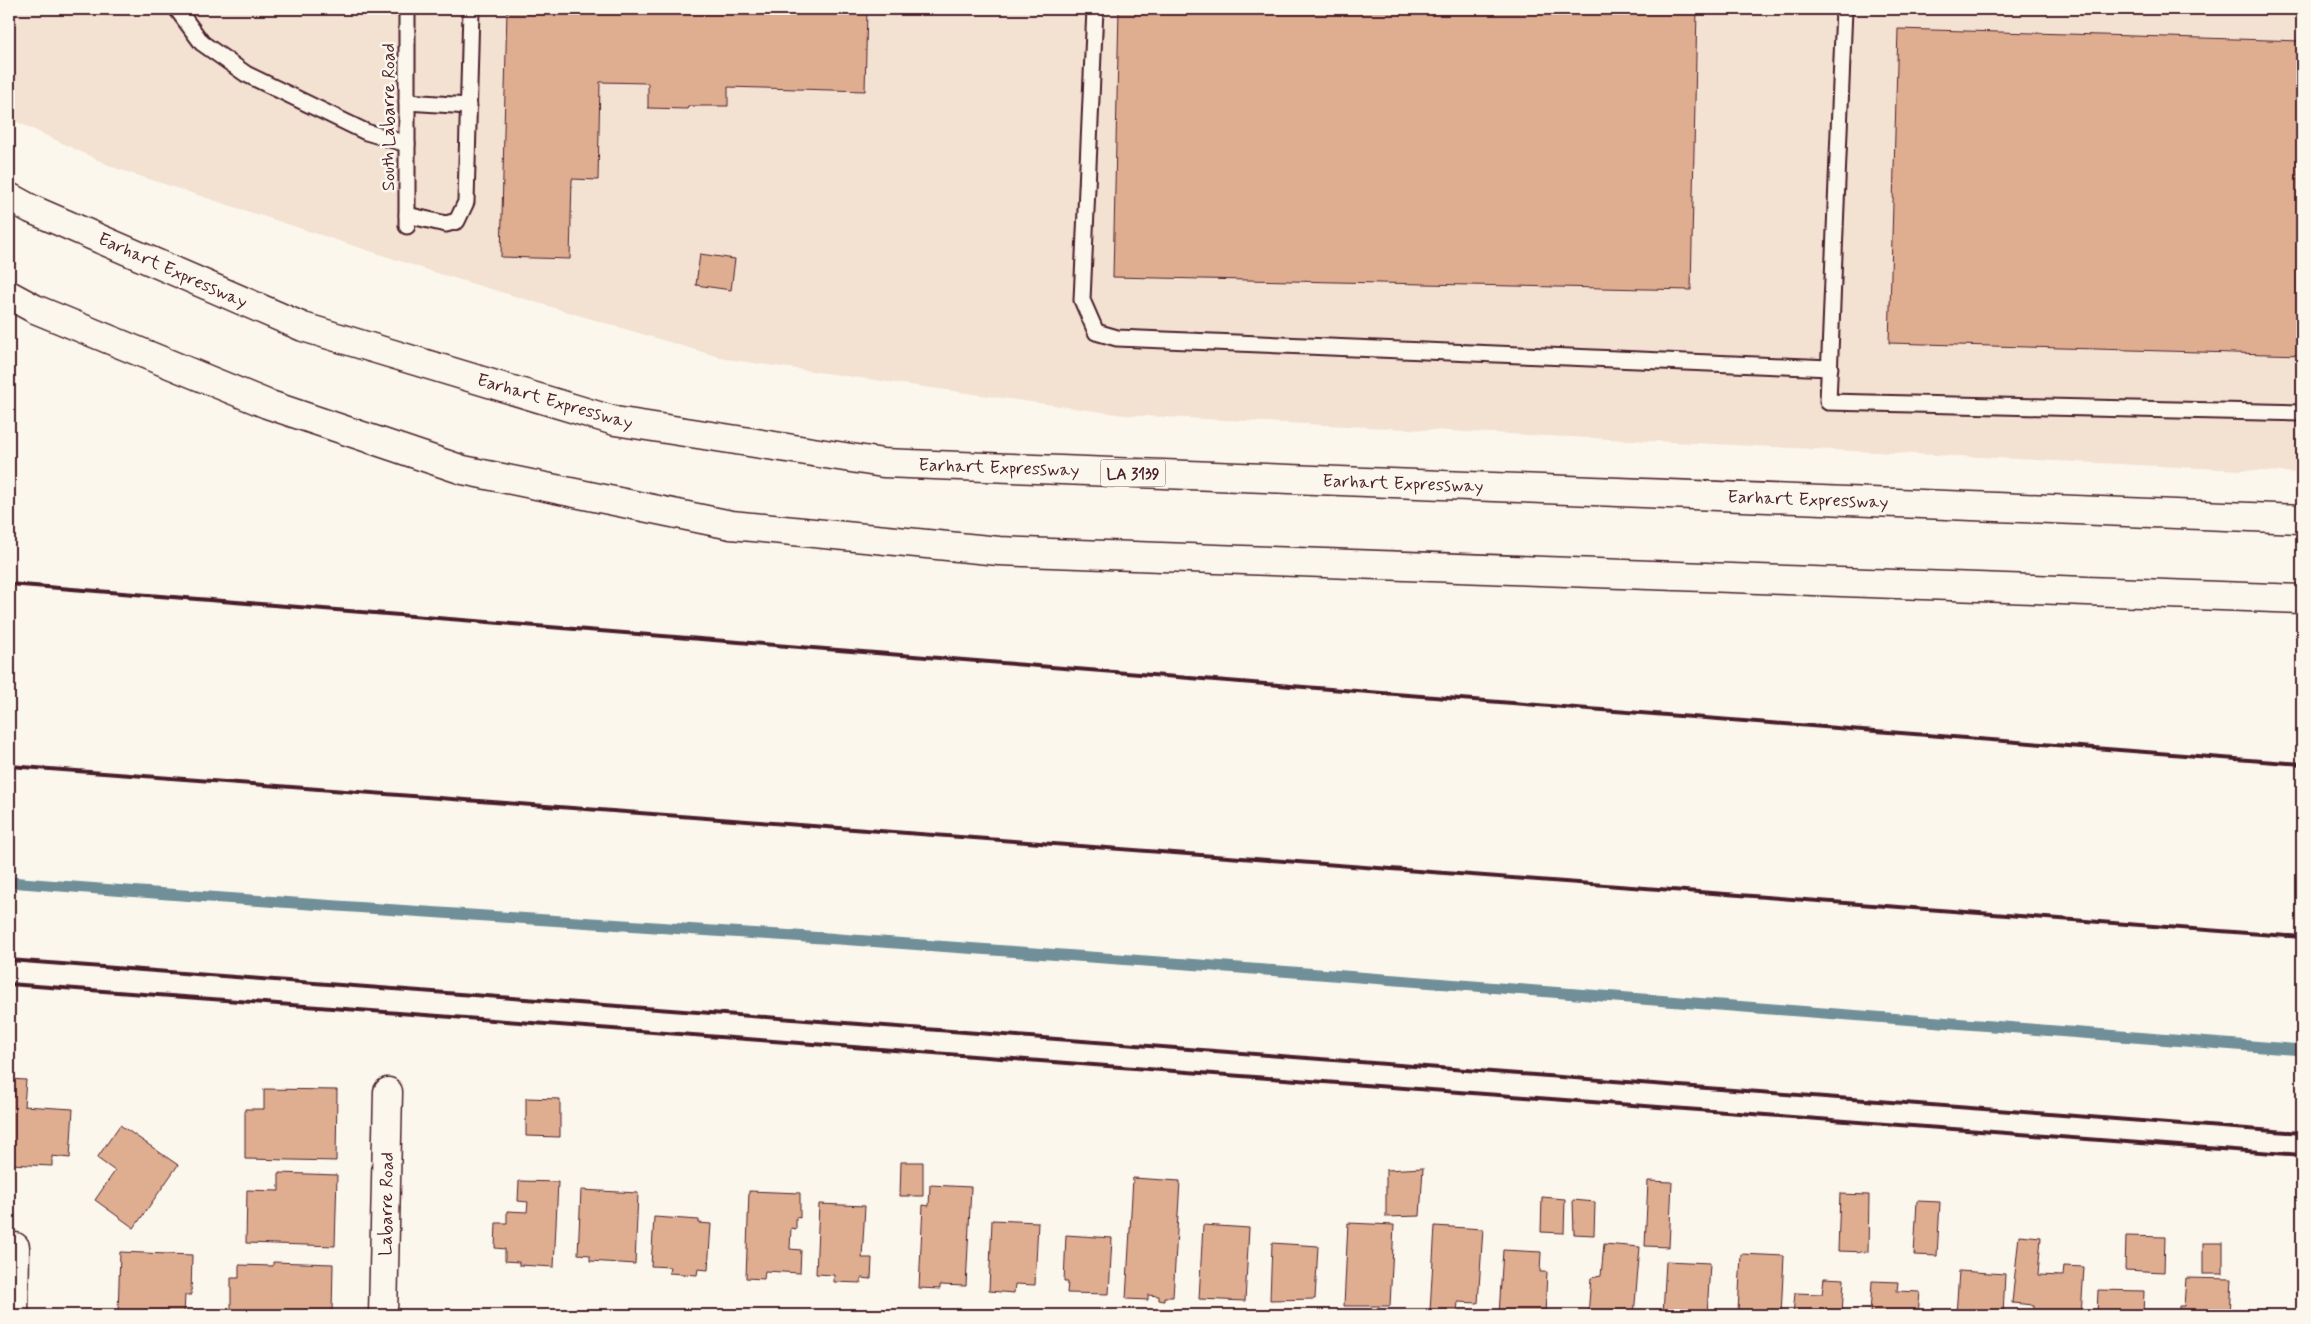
<svg xmlns="http://www.w3.org/2000/svg" width="2311" height="1324" viewBox="0 0 2311 1324" font-family="Mynerve,sans-serif">
<style>
.built{fill:#f3e1d1}
.lines{fill:none;stroke-linecap:round;stroke-linejoin:round}
.stream{stroke:#708f99;stroke-width:11}
.building{fill:#dfae91;stroke:#4a1f2b}
.lane-casing{stroke:#4a1f2b;stroke-width:19}
.street-casing{stroke:#4a1f2b;stroke-width:31}
.secondary-casing{stroke:#4a1f2b;stroke-width:31}
.highway-casing{stroke:#4a1f2b;stroke-width:31}
.lane{stroke:#fbf7ec;stroke-width:15}
.street{stroke:#fbf7ec;stroke-width:28}
.secondary{stroke:#fbf7ec;stroke-width:28}
.highway{stroke:#fbf7ec;stroke-width:28}
.rail{stroke:#4a1f2b;stroke-width:4}
.labels{text-anchor:middle;stroke-width:5;stroke-linejoin:round;paint-order:stroke}
.shield{fill:#fbf7ec;stroke:#7f6065;stroke-width:1}
.shield-label{font-size:16px;font-weight:bold;fill:#4a1f2b}
.street-label{font-size:18px;fill:#4a1f2b;stroke:#fbf7ec}
</style>
<rect width="100%" height="100%" fill="#fbf7ec"/>
<filter id="ink" filterUnits="userSpaceOnUse"><feTurbulence type="fractalNoise" baseFrequency=".02" numOctaves="2"/><feDisplacementMap in="SourceGraphic" scale="10" xChannelSelector="R" yChannelSelector="G"/><feConvolveMatrix kernelMatrix="1 2 1 2 8 2 1 2 1" color-interpolation-filters="sRGB"/></filter>
<g filter="url(#ink)">
<path class="built" d="M 9,9 L 2302,9 L 2302,473 L 1124,415 L 726,359 L 437,273 L 115,168 L 9,118 Z"/>
<g class="lines">
<path class="stream" d="M 9,882 C 285,904 562,921 839,939 C 1327,973 1815,1011 2302,1050"/>
</g>
<g class="building">
<path d="M 507,9 L 867,9 L 865,91 L 728,87 L 728,106 L 688,106 L 687,109 L 648,108 L 648,83 L 600,82 L 598,180 L 572,179 L 570,259 L 501,257 Z"/>
<path d="M 1119,9 L 1697,9 L 1691,290 L 1113,277 Z"/>
<path d="M 1898,29 L 2302,41 L 2302,355 L 1889,343 Z"/>
<path d="M 700,254 L 735,259 L 731,290 L 696,285 Z"/>
<path d="M 9,1079 L 26,1080 L 24,1106 L 73,1109 L 70,1158 L 52,1156 L 52,1166 L 9,1164 Z"/>
<path d="M 264,1089 L 337,1090 L 336,1161 L 245,1159 L 245,1109 L 264,1109 Z"/>
<path d="M 526,1098 L 560,1099 L 560,1137 L 526,1136 Z"/>
<path d="M 120,1125 L 178,1165 L 134,1228 L 95,1200 L 115,1171 L 97,1158 Z"/>
<path d="M 901,1162 L 923,1162 L 923,1196 L 900,1196 Z"/>
<path d="M 1423,1168 L 1420,1216 L 1386,1217 L 1386,1170 Z"/>
<path d="M 279,1173 L 337,1175 L 335,1246 L 246,1243 L 247,1190 L 279,1191 Z"/>
<path d="M 1133,1178 L 1180,1181 L 1173,1297 L 1164,1297 L 1164,1301 L 1159,1300 L 1159,1296 L 1148,1295 L 1148,1300 L 1126,1299 Z"/>
<path d="M 519,1181 L 558,1182 L 554,1267 L 519,1265 L 519,1262 L 505,1261 L 505,1249 L 495,1248 L 496,1223 L 507,1223 L 507,1211 L 527,1212 L 528,1202 L 518,1201 Z"/>
<path d="M 1648,1181 L 1672,1182 L 1669,1247 L 1645,1246 Z"/>
<path d="M 930,1185 L 971,1187 L 966,1286 L 940,1285 L 940,1289 L 919,1288 L 923,1205 L 929,1206 Z"/>
<path d="M 581,1190 L 638,1193 L 635,1264 L 590,1261 L 590,1255 L 578,1254 Z"/>
<path d="M 749,1191 L 800,1193 L 800,1218 L 796,1217 L 796,1229 L 791,1228 L 790,1249 L 801,1250 L 800,1273 L 765,1271 L 764,1279 L 746,1278 Z"/>
<path d="M 1840,1194 L 1869,1195 L 1868,1252 L 1838,1251 Z"/>
<path d="M 1542,1197 L 1565,1199 L 1564,1233 L 1541,1232 Z"/>
<path d="M 1573,1200 L 1595,1202 L 1594,1235 L 1574,1234 Z"/>
<path d="M 1917,1201 L 1940,1202 L 1937,1256 L 1914,1255 Z"/>
<path d="M 819,1204 L 865,1206 L 862,1258 L 872,1258 L 871,1279 L 861,1278 L 861,1283 L 834,1282 L 834,1275 L 816,1274 Z"/>
<path d="M 654,1217 L 699,1220 L 699,1223 L 711,1224 L 708,1270 L 698,1269 L 697,1275 L 669,1273 L 670,1267 L 651,1266 Z"/>
<path d="M 992,1220 L 1038,1222 L 1035,1285 L 1015,1284 L 1014,1293 L 989,1291 Z"/>
<path d="M 1348,1223 L 1394,1225 L 1390,1306 L 1344,1306 Z"/>
<path d="M 1203,1225 L 1249,1228 L 1245,1301 L 1199,1299 Z"/>
<path d="M 1435,1226 L 1483,1229 L 1478,1303 L 1458,1302 L 1457,1312 L 1430,1311 Z"/>
<path d="M 1066,1235 L 1112,1238 L 1109,1294 L 1067,1293 L 1068,1282 L 1064,1282 Z"/>
<path d="M 2019,1235 L 2041,1237 L 2038,1275 L 2063,1276 L 2064,1266 L 2084,1267 L 2081,1315 L 2034,1315 L 2034,1305 L 2012,1303 Z"/>
<path d="M 2126,1236 L 2165,1237 L 2164,1272 L 2125,1270 Z"/>
<path d="M 1272,1243 L 1318,1246 L 1315,1299 L 1270,1300 Z"/>
<rect x="2203" y="1243" width="20" height="31"/>
<path d="M 1604,1244 L 1640,1247 L 1634,1315 L 1588,1315 L 1591,1278 L 1601,1276 Z"/>
<path d="M 1503,1250 L 1541,1252 L 1540,1272 L 1547,1272 L 1545,1315 L 1499,1315 Z"/>
<path d="M 120,1252 L 192,1255 L 191,1295 L 185,1295 L 184,1315 L 108,1315 L 118,1314 Z"/>
<path d="M 1741,1254 L 1784,1256 L 1781,1315 L 1728,1315 L 1728,1311 L 1738,1312 Z"/>
<path d="M 1666,1261 L 1710,1263 L 1707,1315 L 1663,1315 Z"/>
<path d="M 273,1262 L 333,1264 L 332,1315 L 231,1315 L 231,1278 L 239,1278 L 239,1265 L 273,1266 Z"/>
<path d="M 1959,1271 L 2005,1274 L 2003,1315 L 1956,1315 Z"/>
<path d="M 1824,1278 L 1844,1279 L 1842,1315 L 1793,1315 L 1795,1293 L 1822,1294 Z"/>
<path d="M 2186,1278 L 2232,1279 L 2230,1315 L 2179,1315 L 2179,1306 L 2184,1306 Z"/>
<path d="M 1872,1281 L 1898,1282 L 1897,1291 L 1920,1292 L 1918,1315 L 1870,1315 Z"/>
<path d="M 2098,1290 L 2144,1291 L 2143,1315 L 2097,1315 Z"/>
</g>
<g class="lines">
<defs>
<g id="lane">
<path d="M 177,9 L 202,43 L 246,74 L 366,132 L 407,144"/>
<path d="M 407,9 L 407,226"/>
<path d="M 1095,9 L 1082,300 L 1096,332 L 1117,338 L 1830,368"/>
<path d="M 1844,9 L 1828,402 L 2302,413"/>
<path d="M 407,102 L 469,106"/>
<path d="M 407,215 L 446,224 L 457,221 L 466,202 L 471,9"/>
</g>
<path id="street" d="M 14,1315 L 15,1247"/>
<path id="secondary" d="M 383,1315 L 388,1092"/>
<g id="highway">
<path d="M 9,197 L 31,209 L 303,327 L 615,421 L 883,463 L 2302,519"/>
<path d="M 9,295 L 35,309 L 267,404 L 463,470 L 731,525 L 999,551 L 2302,599"/>
</g>
</defs>
<use href="#lane" class="lane-casing"/>
<use href="#street" class="street-casing"/>
<use href="#secondary" class="secondary-casing"/>
<use href="#highway" class="highway-casing"/>
<use href="#lane" class="lane"/>
<use href="#street" class="street"/>
<use href="#secondary" class="secondary"/>
<use href="#highway" class="highway"/>
<g class="rail">
<path d="M 9,584 L 1291,686 L 2302,764"/>
<path d="M 9,766 L 2302,937"/>
<path d="M 9,960 L 2302,1133"/>
<path d="M 9,984 L 2302,1155"/>
</g>
</g>
</g>
<g class="labels">
<rect class="shield" x="1100.5" y="459.5" width="65" height="27" rx="4"/>
<g class="shield-label">
<text x="1133" y="479">LA 3139</text>
</g>
<g class="street-label">
<text transform="translate(388 117) rotate(-90)" y="6">South Labarre Road</text>
<text transform="translate(173 270) rotate(24)" y="6">Earhart Expressway</text>
<text transform="translate(555 401) rotate(16)" y="6">Earhart Expressway</text>
<text transform="translate(999 467) rotate(2)" y="6">Earhart Expressway</text>
<text transform="translate(1403 483) rotate(2)" y="6">Earhart Expressway</text>
<text transform="translate(1808 499) rotate(2)" y="6">Earhart Expressway</text>
<text transform="translate(386 1204) rotate(-89)" y="6">Labarre Road</text>
</g>
</g>
<rect width="2311" height="1324" fill="none" stroke="#fbf7ec" stroke-width="30"/>
<rect x="15" y="15" width="2281" height="1294" fill="none" stroke="#4a1f2b" stroke-width="2" filter="url(#ink)"/>
</svg>
